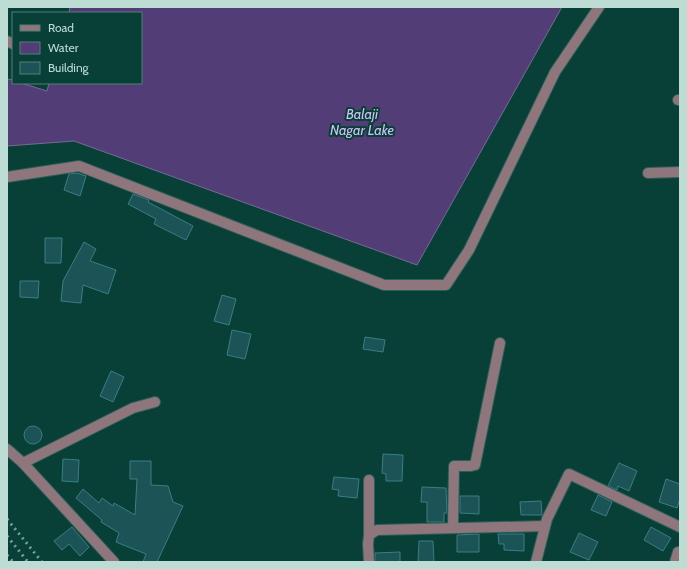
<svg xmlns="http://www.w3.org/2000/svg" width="687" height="569" viewBox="0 0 687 569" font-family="Cabin,sans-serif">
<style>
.water{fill:#533d76;stroke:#726d92}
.building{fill:#1c5356;stroke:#387f83}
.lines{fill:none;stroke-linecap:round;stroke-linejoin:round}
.minor-casing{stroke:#2c5f57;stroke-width:12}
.minor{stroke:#8f767d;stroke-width:10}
.rail{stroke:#77a098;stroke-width:3;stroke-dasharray:2 4;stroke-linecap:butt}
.labels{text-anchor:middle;stroke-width:4;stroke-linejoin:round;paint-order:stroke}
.water-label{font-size:14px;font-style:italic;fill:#d3c2f7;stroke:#084038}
</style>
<rect width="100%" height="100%" fill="#084038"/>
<path class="water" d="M 70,7 L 562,7 L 417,265 L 74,141 L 7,146 L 7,79 L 13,80 L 13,83 L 21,83 L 47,91 L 49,83 L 141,83 L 141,13 L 69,13 Z"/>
<g class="building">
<path d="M 77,173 L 86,176 L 80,196 L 64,190 L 69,174 Z"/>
<path d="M 133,194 L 149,200 L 148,202 L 193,226 L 186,240 L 154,224 L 156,219 L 128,204 Z"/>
<path d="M 45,238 L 62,238 L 61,263 L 45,263 Z"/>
<path d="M 84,242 L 96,249 L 90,261 L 116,270 L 108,294 L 83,285 L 81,303 L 61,301 L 63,281 Z"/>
<path d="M 20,281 L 39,281 L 38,298 L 20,297 Z"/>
<path d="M 222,295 L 236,299 L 229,325 L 214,321 Z"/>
<path d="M 232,330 L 251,334 L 245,359 L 227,355 Z"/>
<path d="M 365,337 L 385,340 L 383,352 L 363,349 Z"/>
<path d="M 111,371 L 124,377 L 113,402 L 100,396 Z"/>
<circle cx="33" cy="435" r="9"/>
<path d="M 383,454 L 403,455 L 402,481 L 386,481 L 386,474 L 382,473 Z"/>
<path d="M 63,459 L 79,460 L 78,482 L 62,481 Z"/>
<path d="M 130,461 L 151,461 L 151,485 L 168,486 L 173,502 L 183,506 L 157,562 L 143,562 L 146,554 L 116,542 L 119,533 L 101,522 L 102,520 L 76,498 L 83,489 L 99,503 L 102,498 L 113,506 L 114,503 L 135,515 L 137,479 L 130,479 Z"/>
<path d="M 619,463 L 637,471 L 629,491 L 618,486 L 617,490 L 608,486 Z"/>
<path d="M 334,477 L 359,479 L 357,498 L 338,496 L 339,490 L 332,489 Z"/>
<path d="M 666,479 L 680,484 L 680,499 L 677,508 L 659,502 Z"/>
<path d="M 422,487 L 446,488 L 447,513 L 444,513 L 444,522 L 427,522 L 427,502 L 421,502 Z"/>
<path d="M 598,495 L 612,502 L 606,516 L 591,510 Z"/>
<path d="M 460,496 L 479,496 L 479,514 L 460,513 Z"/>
<path d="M 541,501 L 542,515 L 521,515 L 520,502 Z"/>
<path d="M 72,527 L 89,547 L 80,556 L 69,544 L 62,550 L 54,541 Z"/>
<path d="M 651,527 L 671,538 L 663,551 L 644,540 Z"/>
<path d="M 579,533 L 598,542 L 589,560 L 570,552 Z"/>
<path d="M 479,534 L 479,552 L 457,552 L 457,535 Z"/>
<path d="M 498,534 L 524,534 L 524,551 L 504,550 L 504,544 L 499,544 Z"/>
<path d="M 419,541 L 433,541 L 434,562 L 418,562 Z"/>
<path d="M 400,552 L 400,562 L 375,562 L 375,553 Z"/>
</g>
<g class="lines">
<defs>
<g id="minor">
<path d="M 7,41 L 13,44"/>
<path d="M 678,100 L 680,100"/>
<path d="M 648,173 L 680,172"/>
<path d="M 7,177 L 79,166 L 384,285 L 446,285 L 469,250 L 555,72 L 599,7"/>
<path d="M 7,449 L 23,463 L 114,562"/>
<path d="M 23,463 L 133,408 L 155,402"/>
<path d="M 369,480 L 369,535"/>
<path d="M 453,528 L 454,466 L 471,466 L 475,465 L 500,343"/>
<path d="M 369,562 L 368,544 L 369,535 L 377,530 L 545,526"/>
<path d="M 536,562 L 547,519 L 569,474 L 680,527"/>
<path d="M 675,562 L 678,552"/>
</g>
</defs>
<use href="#minor" class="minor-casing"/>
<use href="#minor" class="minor"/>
<g class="rail">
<path d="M 7,519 L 42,562"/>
<path d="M 7,536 L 28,562"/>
<path d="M 7,555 L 13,562"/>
</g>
</g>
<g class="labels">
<g class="water-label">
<text x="362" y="119">Balaji<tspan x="362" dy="16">Nagar Lake</tspan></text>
</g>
</g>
<rect width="687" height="569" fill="none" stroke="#bcdcd4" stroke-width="16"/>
<rect x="12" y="12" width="130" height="72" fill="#084038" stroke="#507e76"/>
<rect x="20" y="25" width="20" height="6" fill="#8f767d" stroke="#507e76"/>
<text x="48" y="32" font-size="12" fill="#bcdcd4">Road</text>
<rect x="20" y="42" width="20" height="12" fill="#533d76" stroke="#507e76"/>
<text x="48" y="52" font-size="12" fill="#bcdcd4">Water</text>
<rect x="20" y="62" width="20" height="12" fill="#1c5356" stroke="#507e76"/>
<text x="48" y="72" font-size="12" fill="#bcdcd4">Building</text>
</svg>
